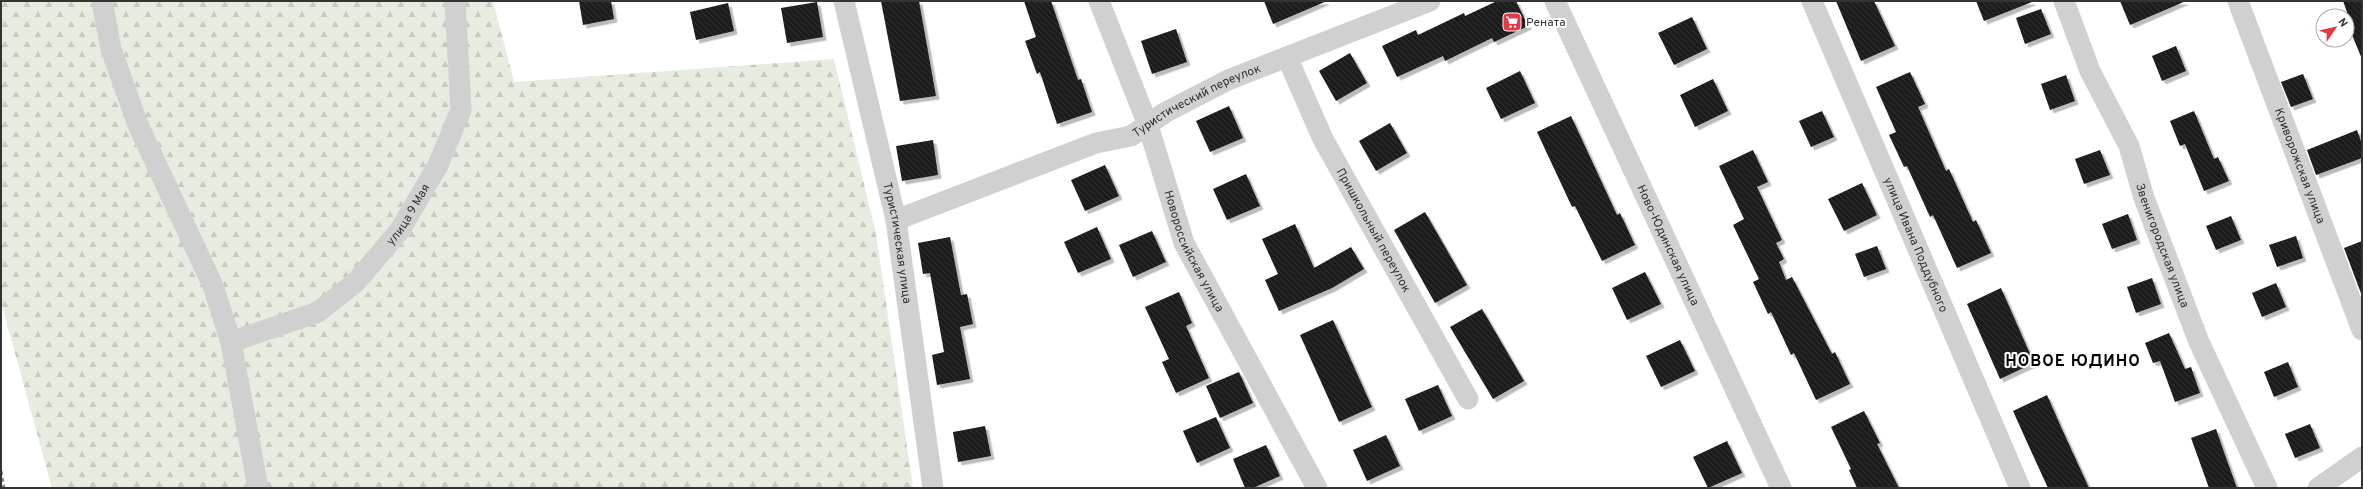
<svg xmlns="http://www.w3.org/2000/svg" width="2363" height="489" viewBox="0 0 2363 489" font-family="Overpass,sans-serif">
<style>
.forest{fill:url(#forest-firs)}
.building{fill:url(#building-back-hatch);filter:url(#shadow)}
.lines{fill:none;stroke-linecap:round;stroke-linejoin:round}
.minor{stroke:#d0d0d0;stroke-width:21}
.rail{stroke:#888;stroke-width:3;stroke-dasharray:4 3;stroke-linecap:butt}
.labels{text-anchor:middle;stroke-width:4;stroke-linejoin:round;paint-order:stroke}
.poi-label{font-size:12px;fill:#333;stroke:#fff;text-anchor:start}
.street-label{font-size:12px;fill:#333;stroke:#fff}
.district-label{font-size:16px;font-weight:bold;letter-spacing:1px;fill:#000;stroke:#fff}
</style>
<defs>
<pattern id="forest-firs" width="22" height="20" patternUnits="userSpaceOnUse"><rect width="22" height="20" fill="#e6ecdf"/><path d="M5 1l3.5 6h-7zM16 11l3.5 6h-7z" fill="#c6cbc0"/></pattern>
<pattern id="building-back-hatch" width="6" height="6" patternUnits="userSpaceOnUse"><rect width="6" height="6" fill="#1a1a1a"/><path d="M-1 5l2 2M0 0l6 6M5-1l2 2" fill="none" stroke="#333"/></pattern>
<filter id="shadow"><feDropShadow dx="3.5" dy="3.5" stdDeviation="0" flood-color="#0004"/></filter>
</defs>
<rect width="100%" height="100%" fill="#fff"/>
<path class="forest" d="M 1,1 L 493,1 L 514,82 L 834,59 L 876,234 L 913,488 L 52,488 L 1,302 Z"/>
<g class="building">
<path d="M 579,1 L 611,1 L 614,19 L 583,25 Z"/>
<path d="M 881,1 L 919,1 L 936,96 L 900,101 Z"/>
<path d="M 1024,1 L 1051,1 L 1078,80 L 1081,79 L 1092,112 L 1057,124 L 1040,72 L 1037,74 L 1025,41 L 1036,37 Z"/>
<path d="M 1264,1 L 1327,1 L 1273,24 Z"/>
<path d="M 1497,1 L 1516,1 L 1528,26 L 1494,42 L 1492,38 L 1445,61 L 1443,56 L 1397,77 L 1382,46 L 1416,30 L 1418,35 L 1464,13 L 1465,16 Z"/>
<path d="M 1836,1 L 1874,1 L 1895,46 L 1861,61 Z"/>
<path d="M 1976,1 L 2032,1 L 2032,2 L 1984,21 Z"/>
<path d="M 2120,1 L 2186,1 L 2130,25 Z"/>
<path d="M 2343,1 L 2362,1 L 2362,59 L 2347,23 L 2347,12 Z"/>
<path d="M 817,2 L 823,37 L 787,43 L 781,8 Z"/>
<path d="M 728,3 L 734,31 L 696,40 L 690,12 Z"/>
<path d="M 2041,9 L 2051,34 L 2025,44 L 2016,18 Z"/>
<path d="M 1692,17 L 1707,49 L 1674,65 L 1658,33 Z"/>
<path d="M 1176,29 L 1187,62 L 1152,74 L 1141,41 Z"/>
<path d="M 2176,46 L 2186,71 L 2162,81 L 2152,56 Z"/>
<path d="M 1350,53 L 1367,83 L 1336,101 L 1319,71 Z"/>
<path d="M 1520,71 L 1535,103 L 1501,119 L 1486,88 Z"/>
<path d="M 1910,72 L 1925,104 L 1918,107 L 1946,171 L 1949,169 L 1973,222 L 1976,220 L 1991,253 L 1957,268 L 1933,215 L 1930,217 L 1907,166 L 1904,167 L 1889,135 L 1896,132 L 1876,87 Z"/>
<path d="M 2303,74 L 2313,99 L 2291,107 L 2281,82 Z"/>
<path d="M 2066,75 L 2075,101 L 2050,110 L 2041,84 Z"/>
<path d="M 1713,79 L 1728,111 L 1695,127 L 1680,95 Z"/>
<path d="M 1229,106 L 1243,138 L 1210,152 L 1196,121 Z"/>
<path d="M 1822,111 L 1834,137 L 1811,147 L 1799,121 Z"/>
<path d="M 2194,111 L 2214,159 L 2218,157 L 2229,181 L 2204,191 L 2185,144 L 2180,146 L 2170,121 Z"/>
<path d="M 1571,116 L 1617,215 L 1620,213 L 1635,245 L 1602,261 L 1575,206 L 1572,207 L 1537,132 Z"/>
<path d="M 1390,123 L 1407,153 L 1376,171 L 1359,141 Z"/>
<path d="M 2357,130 L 2362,144 L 2362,158 L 2316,175 L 2307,150 Z"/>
<path d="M 933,140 L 938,175 L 902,181 L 896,146 Z"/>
<path d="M 1753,150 L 1768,182 L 1757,187 L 1782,240 L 1776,243 L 1784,259 L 1779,262 L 1786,280 L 1792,277 L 1832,354 L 1835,352 L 1850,384 L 1816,400 L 1794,353 L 1791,355 L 1771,312 L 1768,314 L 1753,282 L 1759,279 L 1733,225 L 1744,219 L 1719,166 Z"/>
<path d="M 2100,150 L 2110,175 L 2084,184 L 2075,159 Z"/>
<path d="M 1105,165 L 1119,196 L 1085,211 L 1071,180 Z"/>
<path d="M 1246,174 L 1260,206 L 1227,220 L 1213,189 Z"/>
<path d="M 1862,183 L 1877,215 L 1844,231 L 1828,199 Z"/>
<path d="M 1425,212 L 1467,285 L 1435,303 L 1394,230 Z"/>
<path d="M 2128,214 L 2137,240 L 2112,249 L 2102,224 Z"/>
<path d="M 2231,216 L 2241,240 L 2216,250 L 2206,226 Z"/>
<path d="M 1295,224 L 1314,268 L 1351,247 L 1364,269 L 1332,288 L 1279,311 L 1265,280 L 1278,274 L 1262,239 Z"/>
<path d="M 1097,227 L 1111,259 L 1078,273 L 1064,242 Z"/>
<path d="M 1152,231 L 1166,262 L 1133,277 L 1119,245 Z"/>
<path d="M 2296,236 L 2303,258 L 2277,267 L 2269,245 Z"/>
<path d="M 950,237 L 961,295 L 967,294 L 973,324 L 960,327 L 970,379 L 937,385 L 932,355 L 944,352 L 930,273 L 923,274 L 918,243 Z"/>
<path d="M 2362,241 L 2362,296 L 2344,248 Z"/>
<path d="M 1877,246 L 1886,269 L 1864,277 L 1855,254 Z"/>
<path d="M 1645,272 L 1661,304 L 1627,320 L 1612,288 Z"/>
<path d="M 2152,278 L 2161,304 L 2136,313 L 2127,287 Z"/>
<path d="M 2276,283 L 2286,307 L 2262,317 L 2252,293 Z"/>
<path d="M 2001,288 L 2034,363 L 2000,379 L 1967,304 Z"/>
<path d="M 1179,292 L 1192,323 L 1186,326 L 1209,378 L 1176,393 L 1162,362 L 1169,359 L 1145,307 Z"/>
<path d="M 1482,309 L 1524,381 L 1493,399 L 1450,327 Z"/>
<path d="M 1333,320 L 1372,407 L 1339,422 L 1300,335 Z"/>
<path d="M 2169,333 L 2185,369 L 2191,367 L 2200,393 L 2175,402 L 2160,361 L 2153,363 L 2145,343 Z"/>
<path d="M 1680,340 L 1695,371 L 1661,387 L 1646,356 Z"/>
<path d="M 2288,362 L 2298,387 L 2274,397 L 2264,372 Z"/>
<path d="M 1239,372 L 1253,403 L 1220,418 L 1206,386 Z"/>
<path d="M 1438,385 L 1452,416 L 1419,431 L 1405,399 Z"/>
<path d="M 2047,395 L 2061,427 L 2089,488 L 2048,488 L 2031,451 L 2013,411 Z"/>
<path d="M 1864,411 L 1880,443 L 1877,444 L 1899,488 L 1857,488 L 1849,470 L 1851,469 L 1831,427 Z"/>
<path d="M 1216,417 L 1230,448 L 1197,463 L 1183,431 Z"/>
<path d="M 2310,424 L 2320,448 L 2295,458 L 2285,434 Z"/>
<path d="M 985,426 L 991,456 L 958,462 L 953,432 Z"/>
<path d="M 2216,429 L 2225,455 L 2237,488 L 2209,488 L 2191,438 Z"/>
<path d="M 1386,435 L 1400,466 L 1367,481 L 1353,450 Z"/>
<path d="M 1727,441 L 1742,473 L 1708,488 L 1693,457 Z"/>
<path d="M 1266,445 L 1280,476 L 1253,488 L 1245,488 L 1233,459 Z"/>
</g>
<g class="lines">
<g class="minor">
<path d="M 102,1 L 111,49 L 138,125 L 213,286 L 231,342 L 258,488"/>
<path id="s1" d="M 844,1 L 896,220 L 933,488"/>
<path id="s2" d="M 1099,1 L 1148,125 L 1184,243 L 1317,488"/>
<path id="s3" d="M 1555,1 L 1781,488"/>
<path id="s4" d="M 1812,1 L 2020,488"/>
<path id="s5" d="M 2064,1 L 2090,71 L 2129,146 L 2144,198 L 2199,342 L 2267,488"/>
<path id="s6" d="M 2238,1 L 2362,330"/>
<path id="s7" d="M 1287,57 L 1323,139 L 1468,399"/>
<path id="s8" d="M 896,220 L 1096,143 L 1131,136 L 1166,112 L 1228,80 L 1430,1"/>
<path id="s9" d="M 231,342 L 318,312 L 356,282 L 400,230 L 438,165 L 461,110 L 455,1"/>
<path d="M 2318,488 L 2362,457"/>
</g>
<path class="rail" d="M 1,471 L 4,488"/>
</g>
<defs>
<symbol id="supermarket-square" viewBox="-11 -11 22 22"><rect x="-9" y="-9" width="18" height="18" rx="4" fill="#e63946" stroke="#fff"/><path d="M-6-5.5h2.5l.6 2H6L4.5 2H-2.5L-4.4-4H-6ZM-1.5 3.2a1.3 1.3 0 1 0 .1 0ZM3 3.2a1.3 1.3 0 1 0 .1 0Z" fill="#fff"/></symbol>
</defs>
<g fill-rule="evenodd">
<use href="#supermarket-square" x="1501" y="11" width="22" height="22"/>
</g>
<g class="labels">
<g class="poi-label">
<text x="1526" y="26">Рената</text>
</g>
<g class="street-label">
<text dy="4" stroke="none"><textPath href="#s8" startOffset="325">Туристический переулок</textPath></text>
<text dy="4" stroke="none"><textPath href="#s6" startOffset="176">Криворожская улица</textPath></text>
<text dy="4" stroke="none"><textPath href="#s9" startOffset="226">улица 9 Мая</textPath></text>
<text dy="4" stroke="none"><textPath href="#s7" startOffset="194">Пришкольный переулок</textPath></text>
<text dy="4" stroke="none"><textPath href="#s1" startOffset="248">Туристическая улица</textPath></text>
<text dy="4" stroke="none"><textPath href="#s3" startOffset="269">Ново-Юдинская улица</textPath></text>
<text dy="4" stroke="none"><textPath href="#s4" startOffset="265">улица Ивана Поддубного</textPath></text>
<text dy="4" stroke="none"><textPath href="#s5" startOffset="264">Звенигородская улица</textPath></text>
<text dy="4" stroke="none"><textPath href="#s2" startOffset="268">Новороссийская улица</textPath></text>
</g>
<g class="district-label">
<text x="2073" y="366">НОВОЕ ЮДИНО</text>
</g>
</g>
<rect width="2363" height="489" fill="none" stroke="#333333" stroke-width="4"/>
<g transform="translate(2335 28) rotate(56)"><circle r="19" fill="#ffffff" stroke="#adadad"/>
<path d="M0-3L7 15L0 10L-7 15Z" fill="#e63946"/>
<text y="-6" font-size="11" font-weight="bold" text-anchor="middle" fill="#333333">N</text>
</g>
</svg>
